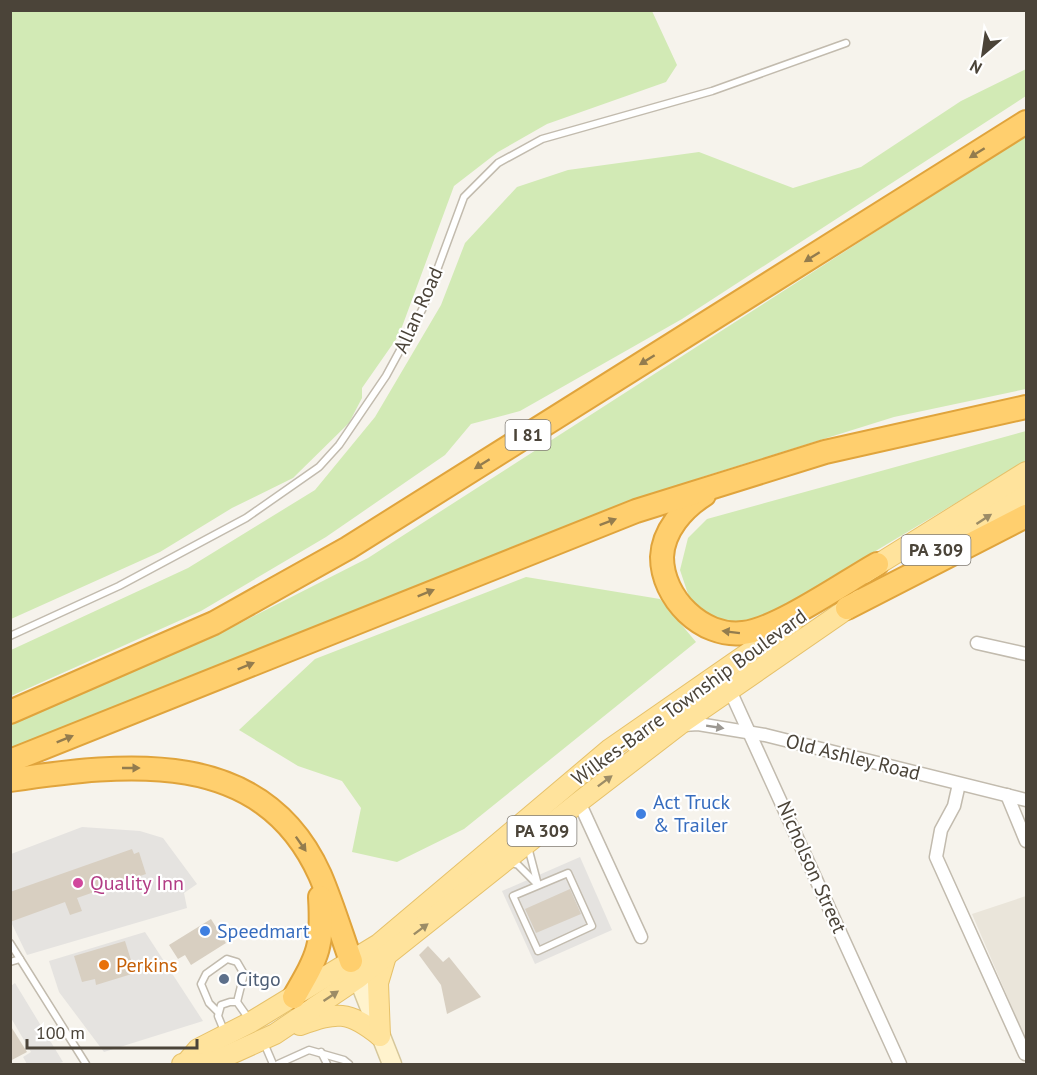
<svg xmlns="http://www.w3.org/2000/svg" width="1037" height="1075" viewBox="0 0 1037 1075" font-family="'PT Sans',sans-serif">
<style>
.residential{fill:#eae5da}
.green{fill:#d2eab5}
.parking{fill:#e5e3e0}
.building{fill:#d8cfc1}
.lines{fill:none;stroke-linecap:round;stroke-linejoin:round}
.service-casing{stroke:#c2bbae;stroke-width:9}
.minor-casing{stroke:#c2bbae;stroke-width:15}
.secondary-casing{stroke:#d6c79b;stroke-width:21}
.primary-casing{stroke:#e6c16a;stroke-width:22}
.motorway-casing{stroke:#e0a43c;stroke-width:26}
.service{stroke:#fff;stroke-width:6}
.minor{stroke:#fff;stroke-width:12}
.secondary{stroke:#fff3cd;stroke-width:18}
.primary{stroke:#ffe39c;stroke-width:20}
.motorway{stroke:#ffcf6e;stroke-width:22}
.oneway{fill:#937c4e}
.oneway2{fill:#9c8c66}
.oneway3{fill:#9c9892}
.shop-dot{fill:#3f7fe0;stroke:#fff;stroke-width:2}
.hotel-dot{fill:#d1479c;stroke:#fff;stroke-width:2}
.food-dot{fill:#e8710a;stroke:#fff;stroke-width:2}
.service-dot{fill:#5c6f8a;stroke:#fff;stroke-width:2}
.labels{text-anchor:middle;stroke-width:4.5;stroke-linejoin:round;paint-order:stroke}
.shield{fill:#fff;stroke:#817c74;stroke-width:1.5}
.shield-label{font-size:18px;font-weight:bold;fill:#4b4439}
.street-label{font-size:20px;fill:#4b4439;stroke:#fff}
.shop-label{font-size:20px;fill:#366cbe;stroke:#fff;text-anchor:start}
.hotel-label{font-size:20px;fill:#b23c85;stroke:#fff;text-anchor:start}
.food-label{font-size:20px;fill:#c56008;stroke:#fff;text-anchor:start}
.service-label{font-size:20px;fill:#4e5e75;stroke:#fff;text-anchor:start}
</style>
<rect width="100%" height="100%" fill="#f6f3ec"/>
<path class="residential" d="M 1026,896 L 1026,1040 L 972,914 Z"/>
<g class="green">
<path d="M 11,10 L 652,11 L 677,65 L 666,82 L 547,124 L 498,152 L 454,186 L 399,335 L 362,388 L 362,398 L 349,423 L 293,478 L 232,508 L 160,552 L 11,619 Z"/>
<path d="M 1026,69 L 1026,96 L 682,319 L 520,411 L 471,424 L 445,455 L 326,537 L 201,611 L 11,696 L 11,650 L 188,568 L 315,490 L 375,417 L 441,305 L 465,243 L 517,187 L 568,170 L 699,152 L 793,188 L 861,167 L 961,101 Z"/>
<path d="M 1026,135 L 1026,389 L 894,417 L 702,477 L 519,544 L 311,634 L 11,754 L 11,721 L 211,638 L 368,558 Z"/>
<path d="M 1026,431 L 1026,461 L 762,619 L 734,626 L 710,619 L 689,597 L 680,570 L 688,538 L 707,519 Z"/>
<path d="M 526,577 L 660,599 L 696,642 L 464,829 L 397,862 L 352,852 L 361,808 L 342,781 L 298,766 L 239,730 L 315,659 Z"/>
</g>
<g class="parking">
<path d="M 82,827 L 140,831 L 163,838 L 197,884 L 184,893 L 187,908 L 27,955 L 11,922 L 11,854 Z"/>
<path d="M 580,857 L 612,930 L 535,964 L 502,891 Z"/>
<path d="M 145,932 L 203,1021 L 104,1052 L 59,992 L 49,961 Z"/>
<path d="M 15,983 L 63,1062 L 56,1064 L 27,1064 L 23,1057 L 31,1052 L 11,1018 L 11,986 Z"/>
</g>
<g class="building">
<path d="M 132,849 L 134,854 L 139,852 L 146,874 L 77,898 L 82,911 L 70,915 L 65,902 L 10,922 L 10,892 Z"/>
<path d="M 570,889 L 581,914 L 536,933 L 525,909 Z"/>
<path d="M 211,919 L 226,943 L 191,965 L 185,955 L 178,959 L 169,945 Z"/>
<path d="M 125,941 L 135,973 L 96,985 L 95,979 L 82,982 L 74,956 Z"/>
<path d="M 428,946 L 443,962 L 449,957 L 481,997 L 447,1014 L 441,985 L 419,955 Z"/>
<path d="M 10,1025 L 27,1052 L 10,1061 Z"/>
</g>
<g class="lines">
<defs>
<g id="service">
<path d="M 10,636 L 119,586 L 246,518 L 319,467 L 339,445 L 386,376 L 423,308 L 464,197 L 498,163 L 542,139 L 712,91 L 846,43"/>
<path d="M 528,847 L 538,885"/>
<path d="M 509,862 L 518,865 L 536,883"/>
<path d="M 568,873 L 592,926 L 538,951 L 513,896 Z"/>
<path d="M 10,943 L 86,1064"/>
<path d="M 10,962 L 20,959"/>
<path d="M 218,1012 L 209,1003 L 201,984 L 206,974 L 227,959 L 237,962 L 244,974 L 237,1002"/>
<path d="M 225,1033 L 218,1016 L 221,1005 L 230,1002 L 237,1002 L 249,1019"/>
<path d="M 264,1043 L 273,1064"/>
<path d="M 321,1052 L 327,1064"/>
<path d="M 278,1064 L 309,1050 L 344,1060 L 349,1064"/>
</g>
<g id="minor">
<path d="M 977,643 L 1026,654"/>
<path d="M 728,686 L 900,1064"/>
<path d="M 683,725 L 698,724 L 765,735 L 1026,800"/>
<path d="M 959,784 L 954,806 L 941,830 L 936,857 L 1025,1054"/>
<path d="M 1007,795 L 1026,841"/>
<path d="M 579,802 L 641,937"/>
</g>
<path id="secondary" d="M 358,978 L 392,1064"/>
<g id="primary">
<path d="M 920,561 L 1026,493"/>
<path d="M 864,573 L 1026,472"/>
<path d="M 300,1025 C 337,1012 348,1010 380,1036"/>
<path d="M 380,1036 L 378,983 L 386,956"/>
<path d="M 186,1063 L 198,1049 L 251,1022 L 379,944 L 610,749 L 793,622"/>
<path d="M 182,1064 L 211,1063 L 275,1034 L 358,978 L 579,802 L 679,725 L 860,600"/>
</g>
<g id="motorway">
<path d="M 704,495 C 683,508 663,531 662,557 C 662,598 702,638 743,633 C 776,630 845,582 877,564"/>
<path d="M 847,608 L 1026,516"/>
<path d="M 10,712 L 214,623 L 348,548 L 1026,122"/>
<path d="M 10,761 L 636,511 L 825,452 L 1026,407"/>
<path d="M 10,780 C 126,763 262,746 320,875 C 332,903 341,933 351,961"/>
<path d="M 294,997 C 319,954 323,946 320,897"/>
</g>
</defs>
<use href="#service" class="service-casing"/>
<use href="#minor" class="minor-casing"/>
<use href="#secondary" class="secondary-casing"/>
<use href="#primary" class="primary-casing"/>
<use href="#motorway" class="motorway-casing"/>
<use href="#service" class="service"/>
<use href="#minor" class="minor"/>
<use href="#secondary" class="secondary"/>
<use href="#primary" class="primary"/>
<use href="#motorway" class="motorway"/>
</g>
<defs><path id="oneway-solid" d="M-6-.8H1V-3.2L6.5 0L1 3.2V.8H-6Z" transform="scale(1.5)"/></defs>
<g class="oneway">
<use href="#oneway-solid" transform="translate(977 153) rotate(148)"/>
<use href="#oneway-solid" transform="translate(812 257) rotate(148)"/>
<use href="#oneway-solid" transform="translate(647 360) rotate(148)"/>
<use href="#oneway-solid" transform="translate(482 464) rotate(148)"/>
<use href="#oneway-solid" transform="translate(608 522) rotate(-21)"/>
<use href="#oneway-solid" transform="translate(426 593) rotate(-22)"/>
<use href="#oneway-solid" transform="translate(731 632) rotate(-173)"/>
<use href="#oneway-solid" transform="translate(246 666) rotate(-22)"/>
<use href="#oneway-solid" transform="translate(65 739) rotate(-22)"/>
<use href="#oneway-solid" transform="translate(131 768)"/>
<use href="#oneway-solid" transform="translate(301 844) rotate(55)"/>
</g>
<g class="oneway2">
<use href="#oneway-solid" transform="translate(984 519) rotate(-33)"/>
<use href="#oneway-solid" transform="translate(605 781) rotate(-37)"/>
<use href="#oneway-solid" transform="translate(421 929) rotate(-37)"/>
<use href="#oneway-solid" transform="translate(331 996) rotate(-34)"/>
</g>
<use class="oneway3" href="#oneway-solid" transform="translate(715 727) rotate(9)"/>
<g class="shop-dot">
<circle cx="641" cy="814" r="6"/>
<circle cx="205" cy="931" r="6"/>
</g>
<circle class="hotel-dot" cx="78" cy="883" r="6"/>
<circle class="food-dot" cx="104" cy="965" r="6"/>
<circle class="service-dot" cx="224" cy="979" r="6"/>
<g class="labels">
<g class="shield">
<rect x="505.5" y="420" width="45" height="30" rx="4.5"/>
<rect x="901.5" y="535" width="69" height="30" rx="4.5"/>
<rect x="507.5" y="816" width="69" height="30" rx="4.5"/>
</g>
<g class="shield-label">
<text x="528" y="441">I 81</text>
<text x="936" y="556">PA 309</text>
<text x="542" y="837">PA 309</text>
</g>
<g class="street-label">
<text transform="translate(418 310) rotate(-66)" y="7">Allan Road</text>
<text transform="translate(689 697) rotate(-36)" y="7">Wilkes-Barre Township Boulevard</text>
<text transform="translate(853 757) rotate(14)" y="7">Old Ashley Road</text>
<text transform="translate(812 867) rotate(66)" y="7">Nicholson Street</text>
</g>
<g class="shop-label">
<text x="653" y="809">Act Truck<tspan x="653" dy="23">&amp; Trailer</tspan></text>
<text x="217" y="938">Speedmart</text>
</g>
<g class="hotel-label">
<text x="90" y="890">Quality Inn</text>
</g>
<g class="food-label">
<text x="116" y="972">Perkins</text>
</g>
<g class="service-label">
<text x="236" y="986">Citgo</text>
</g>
</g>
<rect width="1037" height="1075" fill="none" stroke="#4b4439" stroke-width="24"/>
<g transform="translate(983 54) rotate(209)" stroke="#ffffff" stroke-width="4.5" paint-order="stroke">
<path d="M0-4.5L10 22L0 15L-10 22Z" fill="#4b4439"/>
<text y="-9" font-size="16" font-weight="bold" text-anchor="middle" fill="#4b4439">N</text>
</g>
<path d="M27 1039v9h170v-9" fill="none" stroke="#4b4439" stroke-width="3"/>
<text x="36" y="1039" font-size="18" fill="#4b4439" stroke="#ffffff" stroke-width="4.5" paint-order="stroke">100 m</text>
</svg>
